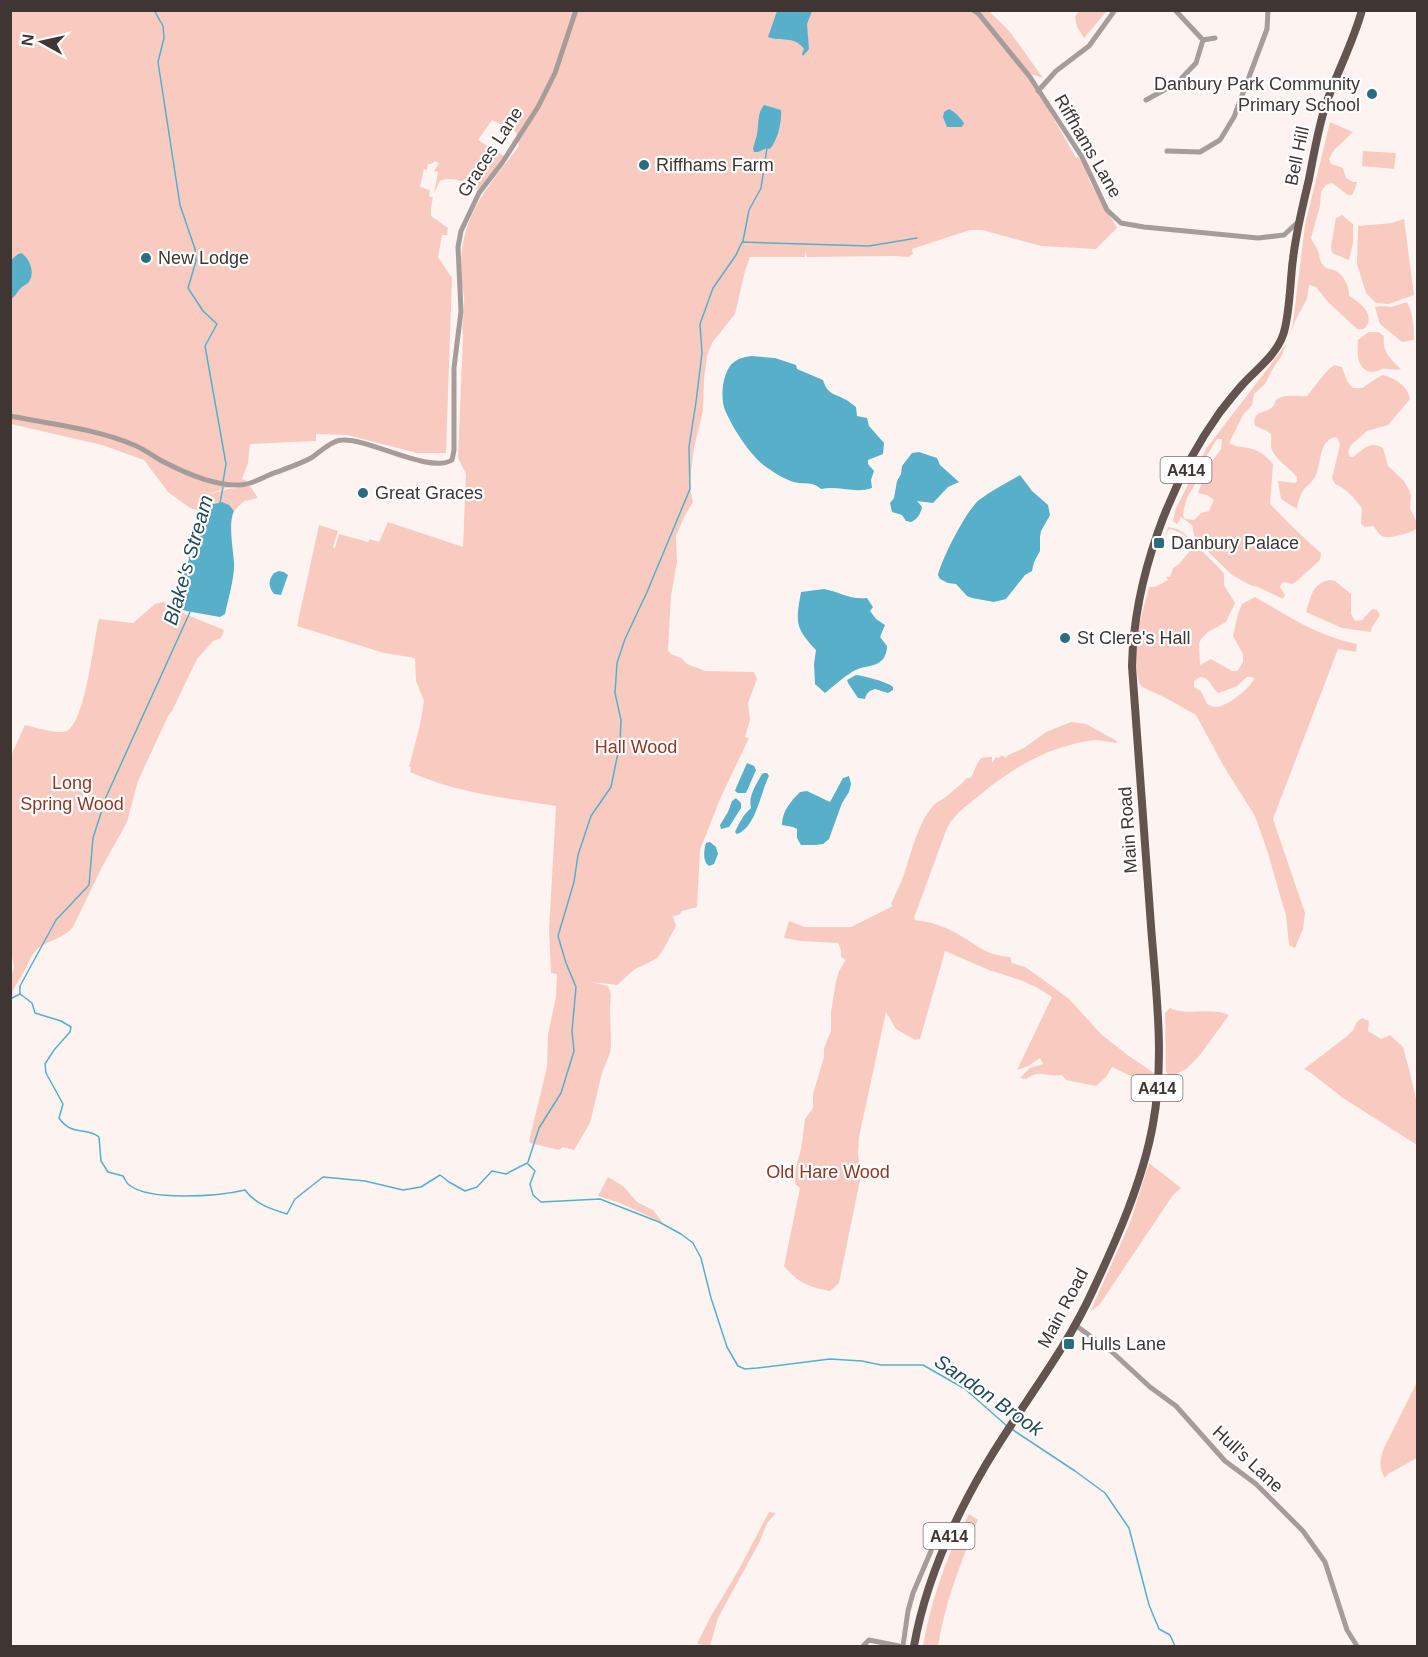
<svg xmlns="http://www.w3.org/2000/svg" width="1428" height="1657" viewBox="0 0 1428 1657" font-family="Helvetica,sans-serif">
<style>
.green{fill:#f9cbc0;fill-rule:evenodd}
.water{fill:#58afca}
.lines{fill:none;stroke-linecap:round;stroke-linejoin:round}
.stream{stroke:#58afca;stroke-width:1.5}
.street{stroke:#a69c9a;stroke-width:5}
.primary{stroke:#645450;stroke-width:8}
.poi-dot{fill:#2b6c80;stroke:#fff;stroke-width:2}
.labels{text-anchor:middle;stroke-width:4.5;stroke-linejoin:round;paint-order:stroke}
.shield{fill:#fff;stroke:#797271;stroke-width:1.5}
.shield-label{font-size:16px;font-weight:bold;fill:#3f3634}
.poi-label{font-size:18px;fill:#3f3634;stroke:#fff;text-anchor:start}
.street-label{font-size:18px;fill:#3f3634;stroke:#fff}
.park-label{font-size:18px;fill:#8e3725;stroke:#fff}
.water-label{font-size:20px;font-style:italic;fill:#234b57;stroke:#fff}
</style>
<rect width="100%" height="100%" fill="#fdf4f1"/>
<g class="green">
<path d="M 11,11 L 989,11 L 1010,32 L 1043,78 L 1031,74 L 1036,87 L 1076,158 L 1078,157 L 1084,165 L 1090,182 L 1117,228 L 1096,249 L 1041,246 L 982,230 L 970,230 L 912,249 L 913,254 L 908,257 L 895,256 L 807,257 L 805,251 L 805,257 L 750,257 L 745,271 L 735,314 L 712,343 L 707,356 L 704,379 L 703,411 L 694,448 L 690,479 L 690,489 L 693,502 L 684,517 L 676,536 L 677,562 L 671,596 L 668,650 L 671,654 L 681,658 L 687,664 L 705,671 L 754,672 L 757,679 L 748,703 L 750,720 L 745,737 L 749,738 L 720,799 L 700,850 L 697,907 L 682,911 L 679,915 L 673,916 L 676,926 L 663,950 L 657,958 L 642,966 L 635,969 L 617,985 L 591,982 L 561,975 L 608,986 L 611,994 L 610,1007 L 611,1045 L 610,1053 L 602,1073 L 590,1123 L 574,1150 L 563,1147 L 559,1150 L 530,1143 L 529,1141 L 547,1067 L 548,1034 L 556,997 L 557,974 L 551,973 L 549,930 L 556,806 C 506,798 456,793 410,772 L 411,767 L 409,767 L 420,725 L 424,701 L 416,681 L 415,658 L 384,653 L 297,626 L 319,525 L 338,531 L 333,547 L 335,548 L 339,534 L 368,542 L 370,539 L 379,542 L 388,522 L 463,547 L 466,474 L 458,458 L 463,335 C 461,322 465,311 464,298 C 464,293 462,289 461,284 C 460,277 460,268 461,261 C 464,210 490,185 519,146 L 516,132 L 492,120 L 478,140 L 504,156 L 479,190 C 466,184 454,175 440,181 L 434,193 L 438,172 L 434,171 L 439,163 L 435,161 L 431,164 L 428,164 L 427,170 L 424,169 L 420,187 L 430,190 L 429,197 L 433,197 L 431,208 L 431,216 L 448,228 L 447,234 L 449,235 L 442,235 L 438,257 L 452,278 L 446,453 L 417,453 L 347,435 L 316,434 L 316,441 L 250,444 L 248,463 L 242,479 L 247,481 L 206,495 L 228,489 L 250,486 L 258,498 L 244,501 L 234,511 C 221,499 216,501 201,511 L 190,508 L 168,492 L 144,460 L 102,445 L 11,424 Z"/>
<path d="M 1079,11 L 1079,10 L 1107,11 L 1084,38 L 1077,27 L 1075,17 Z"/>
<path d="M 1330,122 L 1353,132 L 1334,150 L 1329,159 L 1331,164 L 1343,168 L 1346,178 L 1353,182 L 1357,182 L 1355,189 L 1352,195 L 1348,195 L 1332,183 L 1326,185 L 1321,192 L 1320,206 L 1311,238 C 1313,243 1317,247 1318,251 C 1320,257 1319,260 1323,265 C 1327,270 1330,268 1336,271 C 1344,275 1350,288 1349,296 C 1358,301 1372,311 1368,323 C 1366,329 1363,330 1357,329 L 1328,302 L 1316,287 L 1309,285 L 1307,299 L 1296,319 L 1282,355 L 1272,370 L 1265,384 L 1254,394 L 1252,405 L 1243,415 L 1229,443 C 1238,448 1239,446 1248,448 C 1258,449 1267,457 1273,464 L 1270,504 C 1287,521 1303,538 1321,553 L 1320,560 L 1297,581 L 1292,584 L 1284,582 L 1281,584 L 1280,587 L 1285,595 L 1283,599 L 1258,587 L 1250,585 L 1232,575 L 1195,539 L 1192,525 L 1181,517 L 1177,524 L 1173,521 L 1176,508 L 1206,449 L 1287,343 L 1293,323 L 1305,225 ZM 1217,439 L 1222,439 L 1221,449 L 1207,468 L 1198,493 L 1207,495 L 1214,500 L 1209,511 L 1201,513 L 1194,520 L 1185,519 L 1183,515 L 1184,509 L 1187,498 L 1195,484 L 1198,470 Z"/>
<path d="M 1363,151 L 1396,153 L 1394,169 L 1362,166 Z"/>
<path d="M 1342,215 L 1353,224 L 1353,243 L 1349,260 L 1332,253 L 1331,246 L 1336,218 Z"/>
<path d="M 1404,219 L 1414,295 L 1389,304 L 1376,303 L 1366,293 L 1357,264 L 1358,226 L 1392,223 Z"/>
<path d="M 1407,302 C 1413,314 1414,326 1414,340 L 1402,342 L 1380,324 L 1375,307 L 1381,306 L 1391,307 Z"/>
<path d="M 1369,332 L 1378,332 L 1384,336 C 1382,352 1390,358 1401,369 C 1394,371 1388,368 1382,369 C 1379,370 1375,372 1372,372 C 1356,370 1357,352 1358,340 Z"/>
<path d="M 1334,365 L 1342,367 L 1347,381 L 1353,388 L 1362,388 L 1382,375 C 1395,378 1407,385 1410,399 L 1388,425 L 1367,431 L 1351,445 L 1348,452 L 1350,457 L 1353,457 C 1363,450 1369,440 1383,448 L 1388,466 L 1404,481 L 1409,490 L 1411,496 L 1410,508 L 1417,523 L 1416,529 C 1410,533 1392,538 1385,537 C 1379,536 1377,530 1373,526 L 1365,527 L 1361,524 L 1362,508 C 1354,498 1347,489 1335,484 L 1332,478 L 1340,445 L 1339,441 L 1336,437 C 1318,440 1322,464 1315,477 C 1313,481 1309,484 1305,488 C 1300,495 1298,501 1297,509 L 1281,499 L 1278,481 L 1295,483 L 1297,481 L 1297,477 C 1291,469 1275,459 1272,450 C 1270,445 1272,439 1271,434 L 1267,431 L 1255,426 C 1251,406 1271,418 1276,400 C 1285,393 1296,397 1307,396 C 1316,386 1323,373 1334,365 Z"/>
<path d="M 1168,527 L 1177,529 L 1184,533 L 1221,570 L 1224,574 L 1224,585 L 1235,603 L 1226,622 L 1208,632 L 1201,639 L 1199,644 L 1200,665 L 1211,659 L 1232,671 L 1237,671 L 1239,669 L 1243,662 L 1243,654 L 1233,636 L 1238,614 L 1242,604 L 1255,597 C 1288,616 1319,637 1357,644 L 1356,652 L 1338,649 L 1273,819 L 1305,913 L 1303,929 L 1295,948 L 1289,945 L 1286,915 L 1281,899 L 1268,853 L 1255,816 L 1223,765 L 1196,715 L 1164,697 L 1142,687 L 1139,683 L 1136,667 L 1136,644 L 1139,625 L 1149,587 L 1155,587 L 1168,580 L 1166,577 L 1170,577 L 1173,568 L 1179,564 L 1195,545 L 1183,534 L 1171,529 L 1168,530 L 1164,540 ZM 1200,677 C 1211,677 1211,689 1219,693 L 1237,686 L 1247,677 L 1252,677 L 1254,679 C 1249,689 1229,705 1217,707 C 1213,707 1211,706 1207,704 L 1201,691 L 1194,687 L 1194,681 Z"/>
<path d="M 1330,580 L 1335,581 L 1351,594 L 1351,614 L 1355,621 L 1362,620 L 1372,609 L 1377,610 L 1380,615 L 1372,627 L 1371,632 L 1342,628 L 1306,612 C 1311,597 1312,583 1330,580 Z"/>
<path d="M 164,602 L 169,603 L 185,614 L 224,630 L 221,638 L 213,641 L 197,659 L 172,711 L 168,716 L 138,781 L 127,822 L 102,867 L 73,927 C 65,937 51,940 40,947 C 30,954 28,966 22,975 C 18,983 13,988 11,996 L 11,977 L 14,968 L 10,946 L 10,758 L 25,725 C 34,727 59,735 67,731 C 86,720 93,642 99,619 L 133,623 L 155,604 Z"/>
<path d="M 1071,722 L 1086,724 L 1117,741 L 1116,743 C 1107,742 1098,739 1088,741 C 1045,748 1009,770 976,798 C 965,807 954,815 947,828 L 914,918 L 915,920 C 932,922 947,927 961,936 C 980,947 986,955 1010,957 L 1012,963 L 1025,967 L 1041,978 L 1069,999 L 1102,1035 L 1129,1056 L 1154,1073 L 1153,1084 L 1133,1077 L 1112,1067 L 1106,1077 L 1096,1086 L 1066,1080 L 1062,1075 C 1045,1078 1042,1068 1026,1079 L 1020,1078 L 1030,1068 L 1043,1064 L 1040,1058 L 1028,1066 L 1017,1070 L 1052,997 L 1036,987 L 1020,980 L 989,970 L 945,951 L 920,1039 L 915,1040 L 896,1029 L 886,1012 L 859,1137 L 858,1155 L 861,1175 L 839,1283 L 830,1291 C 810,1288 797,1282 784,1266 L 800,1188 L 795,1184 L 795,1171 L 801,1149 L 805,1119 L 813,1108 L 813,1094 L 824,1057 L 824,1048 L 831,1031 L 831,1012 L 836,981 L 839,971 L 846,960 L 841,957 L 841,950 L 838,943 L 801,941 L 784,938 L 789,921 L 805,927 L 851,927 L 893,906 L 891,905 C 895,894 902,882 905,871 C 912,850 918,824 932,807 C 937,801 942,800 947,796 C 953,790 961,785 967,778 L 970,778 C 975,773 976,761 982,758 C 985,757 989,757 992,757 L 992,763 L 996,757 L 999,758 L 1002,755 L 1006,758 L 1008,755 L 1024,748 L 1046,732 Z"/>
<path d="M 1170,1008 C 1190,1017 1211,1006 1229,1015 L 1200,1055 L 1186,1069 L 1169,1078 L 1166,1071 L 1165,1013 Z"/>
<path d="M 1362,1018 L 1369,1021 L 1368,1031 L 1381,1039 L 1390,1035 L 1403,1047 L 1410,1073 L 1417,1103 L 1417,1145 L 1343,1098 L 1311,1073 L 1304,1069 L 1346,1037 L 1353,1030 L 1357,1022 Z"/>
<path d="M 1149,1163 L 1181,1188 L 1173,1195 L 1100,1304 L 1090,1312 L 1130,1223 Z"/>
<path d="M 608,1177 L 623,1186 L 637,1202 L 653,1210 L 663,1223 L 620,1203 L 598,1196 Z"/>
<path d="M 1417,1382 L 1417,1458 L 1388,1474 L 1385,1478 C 1378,1467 1380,1459 1384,1448 Z"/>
<path d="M 769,1512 L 776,1513 L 767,1523 L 760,1541 L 718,1618 L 710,1646 L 697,1644 L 711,1616 L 738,1571 Z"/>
<path d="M 969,1514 L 978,1520 C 961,1562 945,1602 938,1646 L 923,1646 C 931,1601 947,1554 969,1514 Z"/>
</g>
<g class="water">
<path d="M 777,11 L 812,11 L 807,24 L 809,49 L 803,56 L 802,54 L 804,49 C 794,35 781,42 768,37 Z"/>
<path d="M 764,105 L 781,110 C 782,121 778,140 770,149 L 767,148 L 758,152 L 754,152 L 753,149 C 754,144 756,139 757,134 C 759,124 757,113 764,105 Z"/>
<path d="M 949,109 C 955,112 960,117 964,123 L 962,127 L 947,127 L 943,117 L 944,112 Z"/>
<path d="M 21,253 C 30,258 36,274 28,283 C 26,285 22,286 20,289 C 16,293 16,296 11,299 L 11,260 L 18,254 Z"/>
<path d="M 751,356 L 775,358 L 796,365 L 797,369 L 823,380 C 828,396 835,393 848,401 C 851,403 853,405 856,407 L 857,416 L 867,418 L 869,426 L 884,443 L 883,454 L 868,460 L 868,464 L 874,471 L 871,480 L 872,488 C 855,494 837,485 821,489 C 813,482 808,484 799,483 C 788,482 775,473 766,467 C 750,455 733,429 725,410 C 720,398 722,371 734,362 C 739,358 745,357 751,356 Z"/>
<path d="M 919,452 L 937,458 L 940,465 L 959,482 L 948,487 L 933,503 L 917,501 L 922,507 C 921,513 917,520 911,522 L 906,521 L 902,515 L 892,512 L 890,503 L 894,498 L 897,481 L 901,474 L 902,466 L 912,453 Z"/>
<path d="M 1020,475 L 1032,491 L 1048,505 L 1050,515 L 1041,531 L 1040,537 L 1040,551 L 1034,562 L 1032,571 L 1025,575 L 1006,599 L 994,602 L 972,598 L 967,596 L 956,584 L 948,583 L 940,579 L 938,575 C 942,558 966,511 979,500 C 991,491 1006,483 1020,475 Z"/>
<path d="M 222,502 L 229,505 L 234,511 C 228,523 233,548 234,562 C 235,576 228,600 225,614 L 220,617 L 186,611 L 175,606 L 172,599 C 189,569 194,535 209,505 Z"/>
<path d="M 279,571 L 284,572 L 288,575 L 281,595 L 274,594 C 268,586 268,581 274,573 Z"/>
<path d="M 824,589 C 840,592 850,600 867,598 L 873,607 L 870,611 L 876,619 L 885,625 L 880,637 L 887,646 C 886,670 866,663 852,672 C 842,678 834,686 825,693 L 815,684 L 814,664 L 816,650 C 794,627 796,621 801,592 Z"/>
<path d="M 856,675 C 864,676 888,682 893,687 L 893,690 L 888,693 L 875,689 C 870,690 866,693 865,699 L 858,698 L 848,683 L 847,680 Z"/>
<path d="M 747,763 L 754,766 L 756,770 L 746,793 L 738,793 L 735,791 L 736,788 Z"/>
<path d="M 764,773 L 767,773 L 769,776 C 760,794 756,827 737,834 L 735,832 C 739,823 744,814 751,808 C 748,796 756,785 762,774 Z"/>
<path d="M 849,776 L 851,784 L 849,792 L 842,803 L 829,839 L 823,844 L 815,845 L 801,845 L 797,838 L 797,829 L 793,827 L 782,825 C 782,811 791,801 800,792 L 807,791 L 830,802 L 843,778 Z"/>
<path d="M 736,798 L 741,803 L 741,808 L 729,827 L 721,829 L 720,825 L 728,812 L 732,801 Z"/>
<path d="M 710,842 L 716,847 L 718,854 L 714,864 L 709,866 C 702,861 704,850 706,843 Z"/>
</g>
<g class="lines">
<g class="stream">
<path d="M 154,10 L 163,26 L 164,38 L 158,62 L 180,205 L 195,249 L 196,261 L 188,288 L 203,311 L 217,324 L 205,346 L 226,464 L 223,482"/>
<path d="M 743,241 L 749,210 L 761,188 L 767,148"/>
<path d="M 220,503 L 223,487"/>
<path d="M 20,994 L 20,986 L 56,920 L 89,885 L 93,838 L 106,797 L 190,612"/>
<path d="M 10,999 L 20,994 L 32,1003 L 35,1013 L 61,1021 L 71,1027 L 70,1032 L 54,1050 L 45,1064 L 46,1073 L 63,1104 L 59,1118 C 72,1137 86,1126 99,1137 L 101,1161 L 108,1172 L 123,1176 C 125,1179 126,1182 128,1184 C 148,1202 220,1196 245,1190 C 255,1204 271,1209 287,1214 L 295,1199 L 323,1177 L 365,1181 L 403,1190 L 421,1187 L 440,1175 L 449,1182 L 465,1191 L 477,1187 L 492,1171 L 506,1174 L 527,1163 L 535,1171 L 530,1184 L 533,1195 L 541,1202 L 600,1199 L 659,1222 L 681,1234 L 693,1243 L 701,1258 L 711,1298 L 727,1347 L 738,1366 L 745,1369 L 757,1368 L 830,1359 L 862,1361 L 881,1365 L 923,1365 L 965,1389 L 1007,1426"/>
<path d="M 528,1162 L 539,1128 L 561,1093 L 574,1051 L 572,1031 L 576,987 L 566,963 L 558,936 L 574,882 L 578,855 L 591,816 L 611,787 L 620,743 L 621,720 L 615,693 L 617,663 L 625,639 L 647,592 L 690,489 L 689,447 L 696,402 L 702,353 L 700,324 L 713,288 L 736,255 L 742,242 L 869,246 L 917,238"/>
<path d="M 1013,1430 L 1075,1471 L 1105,1493 L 1129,1528 L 1149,1605 L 1159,1629 L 1170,1635 L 1175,1646"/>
</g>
<g class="street">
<path d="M 973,10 L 978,13 L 1030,77 L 1082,157 L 1107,210 L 1121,223 L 1144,227 L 1258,238 L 1284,235 L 1299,221"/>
<path d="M 1203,40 L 1215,38"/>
<path d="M 1038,91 L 1056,71 L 1089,46 L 1115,10"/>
<path d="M 1146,100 L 1177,83 L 1196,63 L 1203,40 L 1175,10"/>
<path d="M 1167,151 L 1200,152 L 1220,140 L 1234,117 L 1267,29 L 1268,10"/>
<path d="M 10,416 C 52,424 96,429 134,445 C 144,449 153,456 162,461 C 183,472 215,486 239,485 C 250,485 260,479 269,475 C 284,469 298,465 311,458 C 320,452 332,440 343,440 C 370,439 430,474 452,460 L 454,450 L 454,368 L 461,311 L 458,247 L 461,231 L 479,193 L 502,163 L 538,107 L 555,73 L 576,10"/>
<path d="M 1075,1325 L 1111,1351 L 1150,1387 L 1176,1406 L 1225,1461 L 1256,1484 L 1303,1531 L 1325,1562 L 1347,1630 L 1357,1646"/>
<path d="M 863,1646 L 869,1640 L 899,1646"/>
<path d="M 903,1646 L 908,1611 L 913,1593 L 931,1551"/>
</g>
<path class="primary" d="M 914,1646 C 925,1584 952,1523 984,1468 C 1019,1408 1064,1354 1093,1290 C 1117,1239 1143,1180 1153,1124 C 1165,1058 1156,992 1151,926 C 1144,840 1138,753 1132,666 C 1134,579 1169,483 1220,412 C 1227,403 1235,393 1243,384 C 1257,369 1276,355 1283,335 C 1290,316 1290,280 1293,259 C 1296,232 1303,205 1309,179 C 1314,154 1318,128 1326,104 C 1337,72 1353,43 1362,10"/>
</g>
<g class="poi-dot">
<circle cx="1372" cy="94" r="6"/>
<circle cx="644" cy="165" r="6"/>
<circle cx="146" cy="258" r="6"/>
<circle cx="363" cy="493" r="6"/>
<rect x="1153" y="537" width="12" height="12" rx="3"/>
<circle cx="1065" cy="638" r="6"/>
<rect x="1063" y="1338" width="12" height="12" rx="3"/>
</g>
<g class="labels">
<g class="shield">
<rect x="1160.5" y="457" width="51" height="26" rx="4.5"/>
<rect x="1131.5" y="1075" width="51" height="26" rx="4.5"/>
<rect x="923.5" y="1523" width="51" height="26" rx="4.5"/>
</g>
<g class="shield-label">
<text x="1186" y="476">A414</text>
<text x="1157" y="1094">A414</text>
<text x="949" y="1542">A414</text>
</g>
<g class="poi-label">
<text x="1360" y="90" text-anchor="end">Danbury Park Community<tspan x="1360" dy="21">Primary School</tspan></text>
<text x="656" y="171">Riffhams Farm</text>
<text x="158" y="264">New Lodge</text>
<text x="375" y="499">Great Graces</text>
<text x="1171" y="549">Danbury Palace</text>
<text x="1077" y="644">St Clere's Hall</text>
<text x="1081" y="1350">Hulls Lane</text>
</g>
<g class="street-label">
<text transform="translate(1088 146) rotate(60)" y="6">Riffhams Lane</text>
<text transform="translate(490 152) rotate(-57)" y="6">Graces Lane</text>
<text transform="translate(1297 156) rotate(-78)" y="6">Bell Hill</text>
<text transform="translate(1128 830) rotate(-94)" y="6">Main Road</text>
<text transform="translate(1063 1308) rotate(-62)" y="6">Main Road</text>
<text transform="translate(1248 1459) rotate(43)" y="6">Hull's Lane</text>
</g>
<g class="park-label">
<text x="636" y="753">Hall Wood</text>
<text x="72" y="789">Long<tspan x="72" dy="21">Spring Wood</tspan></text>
<text x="828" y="1178">Old Hare Wood</text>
</g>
<g class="water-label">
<text transform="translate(188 560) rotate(-74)" y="7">Blake's Stream</text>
<text transform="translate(989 1395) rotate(35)" y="7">Sandon Brook</text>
</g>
</g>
<rect width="1428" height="1657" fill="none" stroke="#3f3634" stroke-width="24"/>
<g transform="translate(42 42) rotate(278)" stroke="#ffffff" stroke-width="4.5" paint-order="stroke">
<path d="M0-4.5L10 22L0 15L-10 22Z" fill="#3f3634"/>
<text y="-9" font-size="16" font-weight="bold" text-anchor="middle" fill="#3f3634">N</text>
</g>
</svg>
